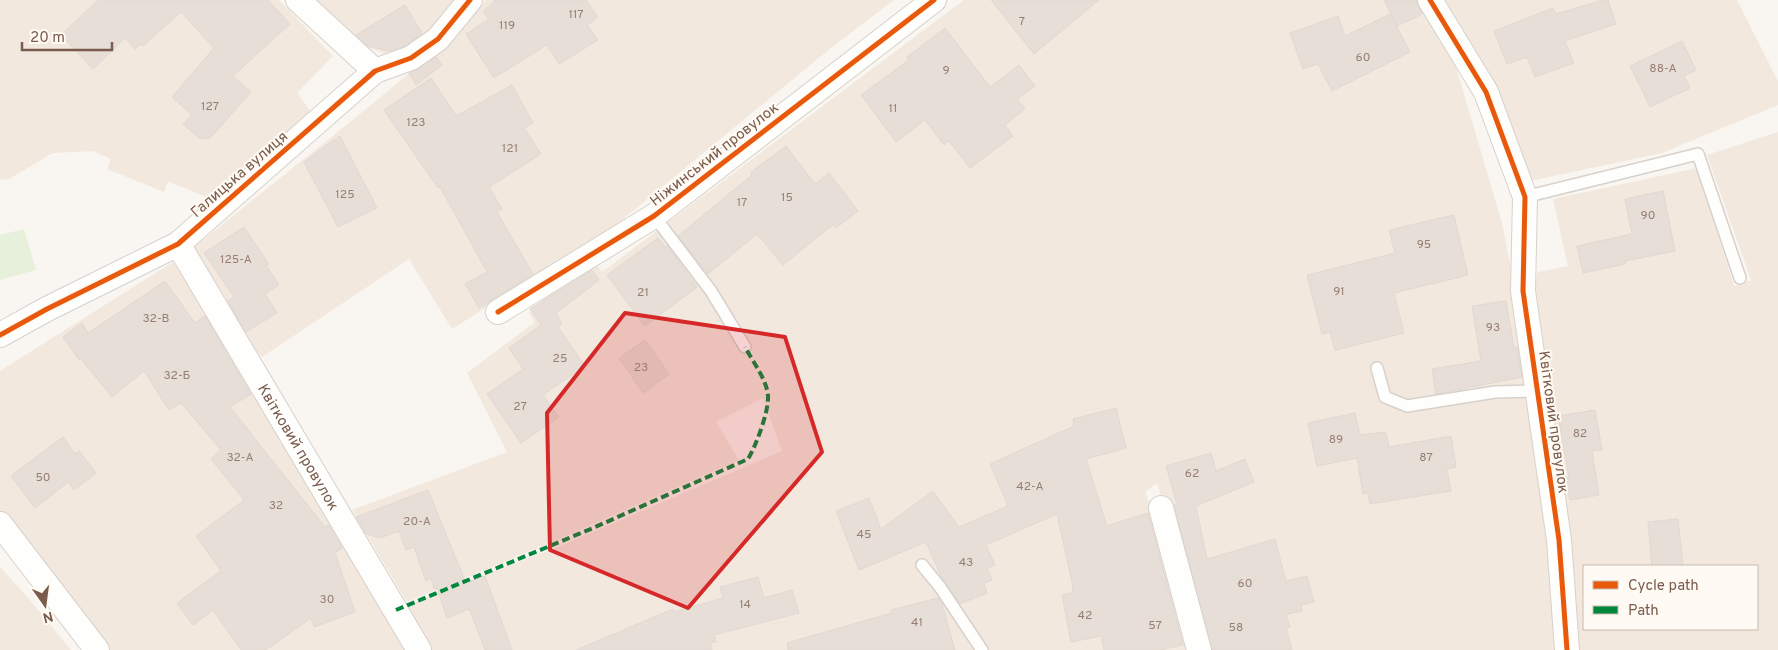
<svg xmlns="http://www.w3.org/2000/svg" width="1778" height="650" viewBox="0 0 1778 650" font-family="Overpass,sans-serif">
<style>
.residential{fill:#f2e8de;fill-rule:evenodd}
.green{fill:#e7f0db}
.building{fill:#e6ded7;stroke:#e2d8d2}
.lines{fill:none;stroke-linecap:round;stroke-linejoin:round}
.service-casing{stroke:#d7d1cb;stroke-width:14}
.minor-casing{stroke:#d7d1cb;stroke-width:26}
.service{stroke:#fefefd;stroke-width:11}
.minor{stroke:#fefefd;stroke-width:24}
.quiet{stroke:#00873e;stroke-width:4;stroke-dasharray:8 4;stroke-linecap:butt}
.cycleway-casing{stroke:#fffaf3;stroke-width:8}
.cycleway{stroke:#e8590c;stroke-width:5}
.marked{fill:#d62828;fill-opacity:0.2;stroke:#d62828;stroke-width:4;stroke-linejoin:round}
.labels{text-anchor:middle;stroke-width:4;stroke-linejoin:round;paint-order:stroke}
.number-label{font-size:12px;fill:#977e72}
.street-label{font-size:15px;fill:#7a5c4d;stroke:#fffaf3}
</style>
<rect width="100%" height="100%" fill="#f9f5f0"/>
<g class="residential">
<path d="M 0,0 L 279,0 L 333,56 L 297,93 L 313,114 L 206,197 L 168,181 L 164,192 L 107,169 L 111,159 L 93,151 L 53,153 L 9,179 L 0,180 Z"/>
<path d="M 317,0 L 462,0 L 428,36 L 393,57 L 367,47 Z"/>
<path d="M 486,0 L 894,0 L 831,48 L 611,229 L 452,329 L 409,259 L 262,357 L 248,342 L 229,310 L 225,297 L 193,248 L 360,114 L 458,33 Z"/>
<path d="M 964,0 L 1419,0 L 1451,50 L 1502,223 L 1515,290 L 1553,571 L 1557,650 L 1206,650 L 1157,483 L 1145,492 L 1172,560 L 1192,650 L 431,650 L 407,606 L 433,594 L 560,546 L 782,451 L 763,398 L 716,422 L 739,460 L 557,540 L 407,602 L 352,510 L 507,452 L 467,373 L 535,322 L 529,313 L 544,301 L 540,295 L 593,260 L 602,272 Z"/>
<path d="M 1442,0 L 1737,0 L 1778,81 L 1778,105 L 1662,153 L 1530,181 L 1479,56 Z"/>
<path d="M 1778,132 L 1778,650 L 1575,650 L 1530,306 L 1538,272 L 1568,266 L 1553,199 L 1697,168 L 1734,286 L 1751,280 L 1707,155 ZM 1584,566 L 1757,566 L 1757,629 L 1584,629 Z"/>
<path d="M 173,262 L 334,520 L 405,650 L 103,650 L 0,522 L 0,371 Z"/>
<path d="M 0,567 L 28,598 L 71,650 L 0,650 Z"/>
</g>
<path class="green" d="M 24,229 L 36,270 L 0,280 L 0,235 Z"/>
<g class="building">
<path d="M 98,0 L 268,0 L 290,24 L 233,76 L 251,92 L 214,134 L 210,138 L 204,139 L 199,138 L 183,124 L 192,115 L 172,97 L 214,48 L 181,12 L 143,46 L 141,44 L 135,49 L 125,38 L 93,69 L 61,35 Z"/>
<path d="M 495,0 L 586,0 L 598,17 L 587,25 L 598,40 L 559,64 L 547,45 L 494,78 L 466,34 L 489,19 L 483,12 Z"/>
<path d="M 991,0 L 1099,0 L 1034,54 Z"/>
<path d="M 1384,0 L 1416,0 L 1422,14 L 1397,26 Z"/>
<path d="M 1603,0 L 1608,0 L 1616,24 L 1565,41 L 1574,63 L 1535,77 L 1527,57 L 1507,64 L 1494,31 L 1553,8 L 1556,14 Z"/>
<path d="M 405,5 L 422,33 L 405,46 L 389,51 L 368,46 L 356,35 Z"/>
<path d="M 1390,14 L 1410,52 L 1332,91 L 1318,64 L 1303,69 L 1290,33 L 1338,16 L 1345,36 Z"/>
<path d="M 945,28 L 990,87 L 1019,65 L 1035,86 L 1017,99 L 1025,109 L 1005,125 L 1013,136 L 970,168 L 949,141 L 944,145 L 925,120 L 896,142 L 861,95 L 909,60 L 907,57 Z"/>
<path d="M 1682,41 L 1696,70 L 1684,76 L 1690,88 L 1650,107 L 1630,66 Z"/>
<path d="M 437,57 L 442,65 L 416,85 L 409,73 L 419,69 Z"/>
<path d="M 431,78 L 456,116 L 512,85 L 533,123 L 524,128 L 541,154 L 489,187 L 502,209 L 497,212 L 533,274 L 479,308 L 465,284 L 487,272 L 440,187 L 438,188 L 384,110 Z"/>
<path d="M 340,136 L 377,208 L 338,227 L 304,162 L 328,144 Z"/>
<path d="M 786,146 L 815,184 L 829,173 L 858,211 L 836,228 L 834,224 L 783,265 L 757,234 L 708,274 L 678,236 L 752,175 L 751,172 Z"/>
<path d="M 1663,191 L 1675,251 L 1625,261 L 1625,264 L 1583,273 L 1577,246 L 1632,234 L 1625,199 Z"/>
<path d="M 1454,215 L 1468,275 L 1394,293 L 1404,333 L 1335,350 L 1330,332 L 1322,334 L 1307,275 L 1395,253 L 1389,230 Z"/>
<path d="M 244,227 L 269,264 L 266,265 L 279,285 L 265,294 L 277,313 L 246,332 L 228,301 L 234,297 L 204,253 Z"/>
<path d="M 658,238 L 665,247 L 667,245 L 697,287 L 645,326 L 607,275 Z"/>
<path d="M 592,270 L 599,280 L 556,313 L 562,324 L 558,327 L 585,366 L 543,395 L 559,417 L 521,443 L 487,394 L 523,369 L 509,348 L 541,325 L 530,309 Z"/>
<path d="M 165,281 L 195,323 L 205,316 L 251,394 L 230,407 L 325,527 L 329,525 L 342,548 L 335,553 L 355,612 L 314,627 L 311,618 L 266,650 L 241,650 L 213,610 L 193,625 L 177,603 L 221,571 L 196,536 L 244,500 L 211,459 L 221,450 L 181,403 L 169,410 L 144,371 L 112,397 L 81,359 L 79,360 L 63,337 L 82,323 L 88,333 Z"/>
<path d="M 1506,301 L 1514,348 L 1517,347 L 1522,377 L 1436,394 L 1432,369 L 1481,361 L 1472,306 Z"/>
<path d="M 645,340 L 669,374 L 643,393 L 619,358 Z"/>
<path d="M 1116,408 L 1126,448 L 1086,459 L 1107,526 L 1148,513 L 1183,645 L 1160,650 L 1104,650 L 1101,636 L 1071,642 L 1062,595 L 1073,593 L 1072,582 L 1057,514 L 986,545 L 995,565 L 987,568 L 992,580 L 984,583 L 987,593 L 960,604 L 941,576 L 926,542 L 859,570 L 836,511 L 869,498 L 881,529 L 933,491 L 959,527 L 1008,506 L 990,464 L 1074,426 L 1073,419 Z"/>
<path d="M 1595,410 L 1602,450 L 1592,451 L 1599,495 L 1570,500 L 1566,478 L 1569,477 L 1558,416 Z"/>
<path d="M 1355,413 L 1360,435 L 1384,432 L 1386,433 L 1389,447 L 1451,436 L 1456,467 L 1447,469 L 1451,491 L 1370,504 L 1368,493 L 1363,494 L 1357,458 L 1317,466 L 1308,423 Z"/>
<path d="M 63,437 L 75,454 L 79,451 L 96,473 L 74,490 L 68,482 L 35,508 L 11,476 Z"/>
<path d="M 1211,453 L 1216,471 L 1245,459 L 1254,482 L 1196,506 L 1207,559 L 1275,539 L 1286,581 L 1307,576 L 1314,602 L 1301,605 L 1302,611 L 1286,614 L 1290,627 L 1286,628 L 1292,650 L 1212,650 L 1174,505 L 1177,504 L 1166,466 Z"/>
<path d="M 428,490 L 466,583 L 485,576 L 512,650 L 485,650 L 469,609 L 447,618 L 437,588 L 434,589 L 431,578 L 426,581 L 414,547 L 406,550 L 399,531 L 380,538 L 366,534 L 356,517 Z"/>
<path d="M 1678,519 L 1683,566 L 1652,566 L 1648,522 Z"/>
<path d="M 758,577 L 764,598 L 792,590 L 799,613 L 714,635 L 716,642 L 710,643 L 712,650 L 576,650 L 673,609 L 674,612 L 723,598 L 720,587 Z"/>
<path d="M 938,598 L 942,604 L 955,650 L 788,650 L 787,643 L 892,613 L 891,610 Z"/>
</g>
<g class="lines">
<defs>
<g id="service">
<path d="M 1525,197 L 1698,154 L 1740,278"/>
<path d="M 654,216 L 711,291 L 745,347"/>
<path d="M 1377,368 L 1385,397 L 1407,406 L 1495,392 L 1537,391"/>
<path d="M 922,565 L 940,587 L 982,650"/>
</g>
<g id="minor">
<path d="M 298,0 L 375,71"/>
<path d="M 1430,0 L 1486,92 L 1525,197 L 1523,291 L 1559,540 L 1567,650"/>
<path id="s1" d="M 178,244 L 419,650"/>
<path d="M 498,312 L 654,216 L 934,0"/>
<path d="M 0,335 L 47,309 L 178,244 L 375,71 L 411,58 L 438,39 L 470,0"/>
<path d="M 1161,508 L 1199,650"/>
<path d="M 0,524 L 97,650"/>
</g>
</defs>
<use href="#service" class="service-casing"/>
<use href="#minor" class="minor-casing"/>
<use href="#service" class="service"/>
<use href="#minor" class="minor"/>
<path class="quiet" d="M 396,610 L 593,528 L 748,459 C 756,446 769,411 768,396 C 767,380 753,362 745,347"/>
<defs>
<g id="cycleway">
<path d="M 1430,0 L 1486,92 L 1525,197 L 1523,291 L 1559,540 L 1567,650"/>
<path d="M 498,312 L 654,216 L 934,0"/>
<path d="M 0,335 L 47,309 L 178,244 L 375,71 L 411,58 L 438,39 L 470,0"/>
</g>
</defs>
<use href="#cycleway" class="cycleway-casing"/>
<use href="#cycleway" class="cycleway"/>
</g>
<path class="marked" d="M 625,313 L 785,337 L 822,452 L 688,608 L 550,550 L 547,413 Z"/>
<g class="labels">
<g class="number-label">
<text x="576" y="18">117</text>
<text x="1022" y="25">7</text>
<text x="507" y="29">119</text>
<text x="1363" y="61">60</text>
<text x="1663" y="72">88-А</text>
<text x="946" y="74">9</text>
<text x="210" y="110">127</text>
<text x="893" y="112">11</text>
<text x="416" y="126">123</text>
<text x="510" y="152">121</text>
<text x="345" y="198">125</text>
<text x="787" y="201">15</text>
<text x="742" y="206">17</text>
<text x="1648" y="219">90</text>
<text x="1424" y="248">95</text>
<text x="236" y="263">125-А</text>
<text x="1339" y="295">91</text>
<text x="643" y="296">21</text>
<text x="156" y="322">32-В</text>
<text x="1493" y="331">93</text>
<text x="560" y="362">25</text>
<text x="641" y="371">23</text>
<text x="177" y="379">32-Б</text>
<text x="520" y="410">27</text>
<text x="1580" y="437">82</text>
<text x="1336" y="443">89</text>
<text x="240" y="461">32-А</text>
<text x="1426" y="461">87</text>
<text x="1192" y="477">62</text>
<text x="43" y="481">50</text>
<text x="1030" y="490">42-А</text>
<text x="276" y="509">32</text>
<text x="417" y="525">20-А</text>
<text x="864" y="538">45</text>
<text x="966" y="566">43</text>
<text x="1245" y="587">60</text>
<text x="327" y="603">30</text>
<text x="745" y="608">14</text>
<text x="1085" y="619">42</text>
<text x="917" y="626">41</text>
<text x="1155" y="629">57</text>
<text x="1236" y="631">58</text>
</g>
<g class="street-label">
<text transform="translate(714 154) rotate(-38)" y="5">Ніжинський провулок</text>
<text transform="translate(239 174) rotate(-41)" y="5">Галицька вулиця</text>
<text transform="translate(1554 422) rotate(82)" y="5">Квітковий провулок</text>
<text dy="5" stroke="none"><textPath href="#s1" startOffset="236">Квітковий провулок</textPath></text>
</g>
</g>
<rect x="1583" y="565" width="175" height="65" fill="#fffaf3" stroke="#cabbb1"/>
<rect x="1593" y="581" width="25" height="8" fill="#e8590c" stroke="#cabbb1"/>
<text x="1628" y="590" font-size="15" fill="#7a5c4d">Cycle path</text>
<rect x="1593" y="606" width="25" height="8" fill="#00873e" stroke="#cabbb1"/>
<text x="1628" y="615" font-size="15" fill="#7a5c4d">Path</text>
<g transform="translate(45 605) rotate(166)" stroke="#fffaf3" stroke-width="4" paint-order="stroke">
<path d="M0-4L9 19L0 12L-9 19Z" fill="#7a5c4d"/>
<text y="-8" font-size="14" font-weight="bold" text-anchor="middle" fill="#7a5c4d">N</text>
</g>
<path d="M22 42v8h90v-8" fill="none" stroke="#7a5c4d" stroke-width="2.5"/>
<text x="30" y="42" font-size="15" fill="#7a5c4d" stroke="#fffaf3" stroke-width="4" paint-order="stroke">20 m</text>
</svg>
